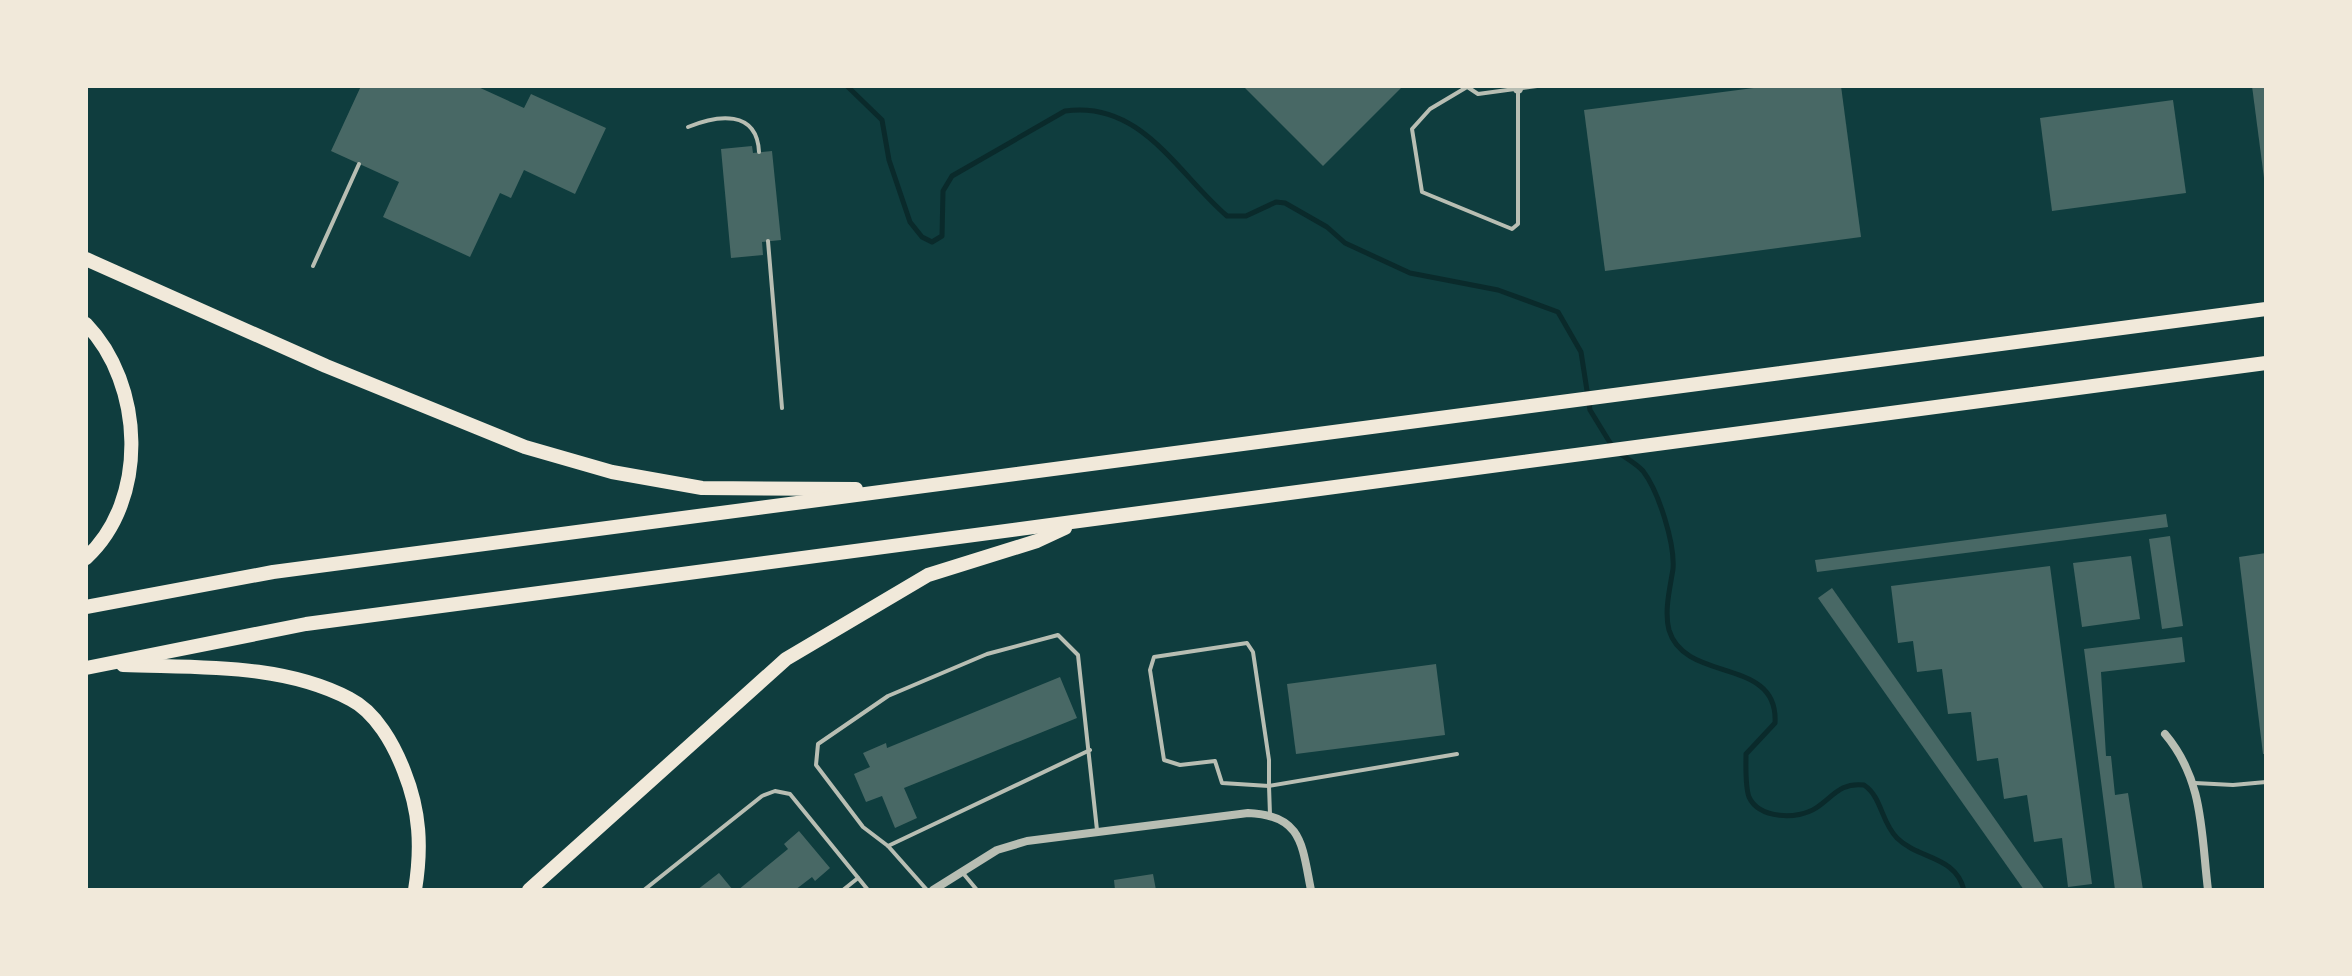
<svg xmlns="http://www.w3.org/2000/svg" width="2352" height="976" viewBox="0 0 2352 976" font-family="Signika,sans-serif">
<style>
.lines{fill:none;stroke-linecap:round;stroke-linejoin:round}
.stream{stroke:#0a2a2b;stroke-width:5}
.building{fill:#486865}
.service{stroke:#b8beb3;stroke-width:4}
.minor{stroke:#b8beb3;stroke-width:8}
.tertiary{stroke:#b8beb3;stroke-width:10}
.motorway{stroke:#f1e9da;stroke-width:14}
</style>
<rect width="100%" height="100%" fill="#0f3d3e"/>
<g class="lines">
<g class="stream">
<path d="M 847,86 L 882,120 L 889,160 L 910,222 L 922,237 L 932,242 L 942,236 L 943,191 L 952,176 L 1065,111 C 1141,100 1177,173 1227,216 L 1246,216 L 1276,202 L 1285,203 L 1327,227 L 1345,243 L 1410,273 L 1498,290 L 1558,312 L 1581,352 L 1590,410 L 1612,446"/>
<path d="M 1619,453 C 1626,458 1637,464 1643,471 C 1659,492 1675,544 1673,569 C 1670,588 1664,611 1669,630 C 1685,684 1779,656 1775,723 L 1746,754 C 1746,766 1745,786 1749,797 C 1759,819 1798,820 1816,808 C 1833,797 1840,782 1864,785 C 1882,797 1881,822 1897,838 C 1919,860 1955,855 1964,890"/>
</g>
</g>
<g class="building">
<path d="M 361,86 L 476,86 L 524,108 L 531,94 L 606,128 L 575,194 L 524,170 L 511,198 L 500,193 L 470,257 L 383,217 L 399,182 L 331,151 Z"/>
<path d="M 1243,86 L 1403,86 L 1323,166 Z"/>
<path d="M 1769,86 L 1841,86 L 1861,237 L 1605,271 L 1584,110 Z"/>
<path d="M 2252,86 L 2266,86 L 2266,178 L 2264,178 Z"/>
<path d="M 2173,100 L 2186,193 L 2052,211 L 2040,118 Z"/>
<path d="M 752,146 L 753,153 L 772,151 L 781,240 L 762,242 L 763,255 L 731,258 L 721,149 Z"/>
<path d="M 2166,514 L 2168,527 L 1817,572 L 1815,560 Z"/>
<path d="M 2170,536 L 2183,626 L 2162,629 L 2149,539 Z"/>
<path d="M 2266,553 L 2266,754 L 2263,754 L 2239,557 Z"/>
<path d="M 2131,556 L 2140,619 L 2082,627 L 2073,563 Z"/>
<path d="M 2050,566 L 2092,884 L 2068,887 L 2062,838 L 2034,842 L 2027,795 L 2004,799 L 1998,758 L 1977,761 L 1971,712 L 1948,714 L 1942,669 L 1917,672 L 1913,641 L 1898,643 L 1891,586 Z"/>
<path d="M 1832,588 L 2045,890 L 2024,890 L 1818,598 Z"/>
<path d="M 2182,637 L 2185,662 L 2101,672 L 2106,756 L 2111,756 L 2115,795 L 2128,793 L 2143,890 L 2115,890 L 2084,649 Z"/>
<path d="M 1436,664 L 1445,735 L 1296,754 L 1287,684 Z"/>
<path d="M 1060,677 L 1077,718 L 904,788 L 917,818 L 895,828 L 882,796 L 866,802 L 854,774 L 870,767 L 863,753 L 886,743 L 887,748 Z"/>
<path d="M 799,831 L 830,868 L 815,881 L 812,877 L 795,890 L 738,890 L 788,849 L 784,844 Z"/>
<path d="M 719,873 L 733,890 L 697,890 Z"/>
<path d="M 1153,874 L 1156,890 L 1115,890 L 1114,880 Z"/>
</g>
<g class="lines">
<g class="service">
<path d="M 1466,86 L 1478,94 L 1537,86"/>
<path d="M 1467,87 L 1430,109 L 1412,129 L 1422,192 L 1512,229 L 1518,224 L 1518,91"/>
<path d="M 688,127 C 717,115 757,109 759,152"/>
<path d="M 768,241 L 782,408"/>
<path d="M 313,266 L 359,164"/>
<path d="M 1247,643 L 1253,652 L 1269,760 L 1269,786 L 1222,783 L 1215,761 L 1180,765 L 1164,760 L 1150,670 L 1154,657 Z"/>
<path d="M 2195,783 L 2233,785 L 2266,782"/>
<path d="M 1270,815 L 1269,786 L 1457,754"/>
<path d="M 888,846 L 1090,750"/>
<path d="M 962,872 L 977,890"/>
<path d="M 644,890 L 762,796 L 775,791 L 790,794 L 868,890"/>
<path d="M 843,890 L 858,878"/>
<path d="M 927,890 L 888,846 L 863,827 L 816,765 L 818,744 L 888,696 L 987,654 L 1058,635 L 1078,655 L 1097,830"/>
</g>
<g class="minor">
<path d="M 2165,734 C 2204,780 2201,833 2208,890"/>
<path d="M 933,890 L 997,850 L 1027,841 L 1248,813 C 1303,815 1302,846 1311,890"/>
</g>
<path class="tertiary" d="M 1518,86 L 1518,89"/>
<g class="motorway">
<path d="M 86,259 L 326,366 L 525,447 L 612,472 L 702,488 L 856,489"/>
<path d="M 86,324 C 144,384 149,500 86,558"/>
<path d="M 86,607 L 273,572 L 2266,309"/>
<path d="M 123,665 C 198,668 282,663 350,699 C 376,712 394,745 404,771 C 420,811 422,847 415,890"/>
<path d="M 86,668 L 306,624 L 2266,363"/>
<path d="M 529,890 L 786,659 L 928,575 L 1037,541 L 1065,528"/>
</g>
</g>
<rect width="2352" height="976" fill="none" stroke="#f1e9da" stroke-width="176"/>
</svg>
